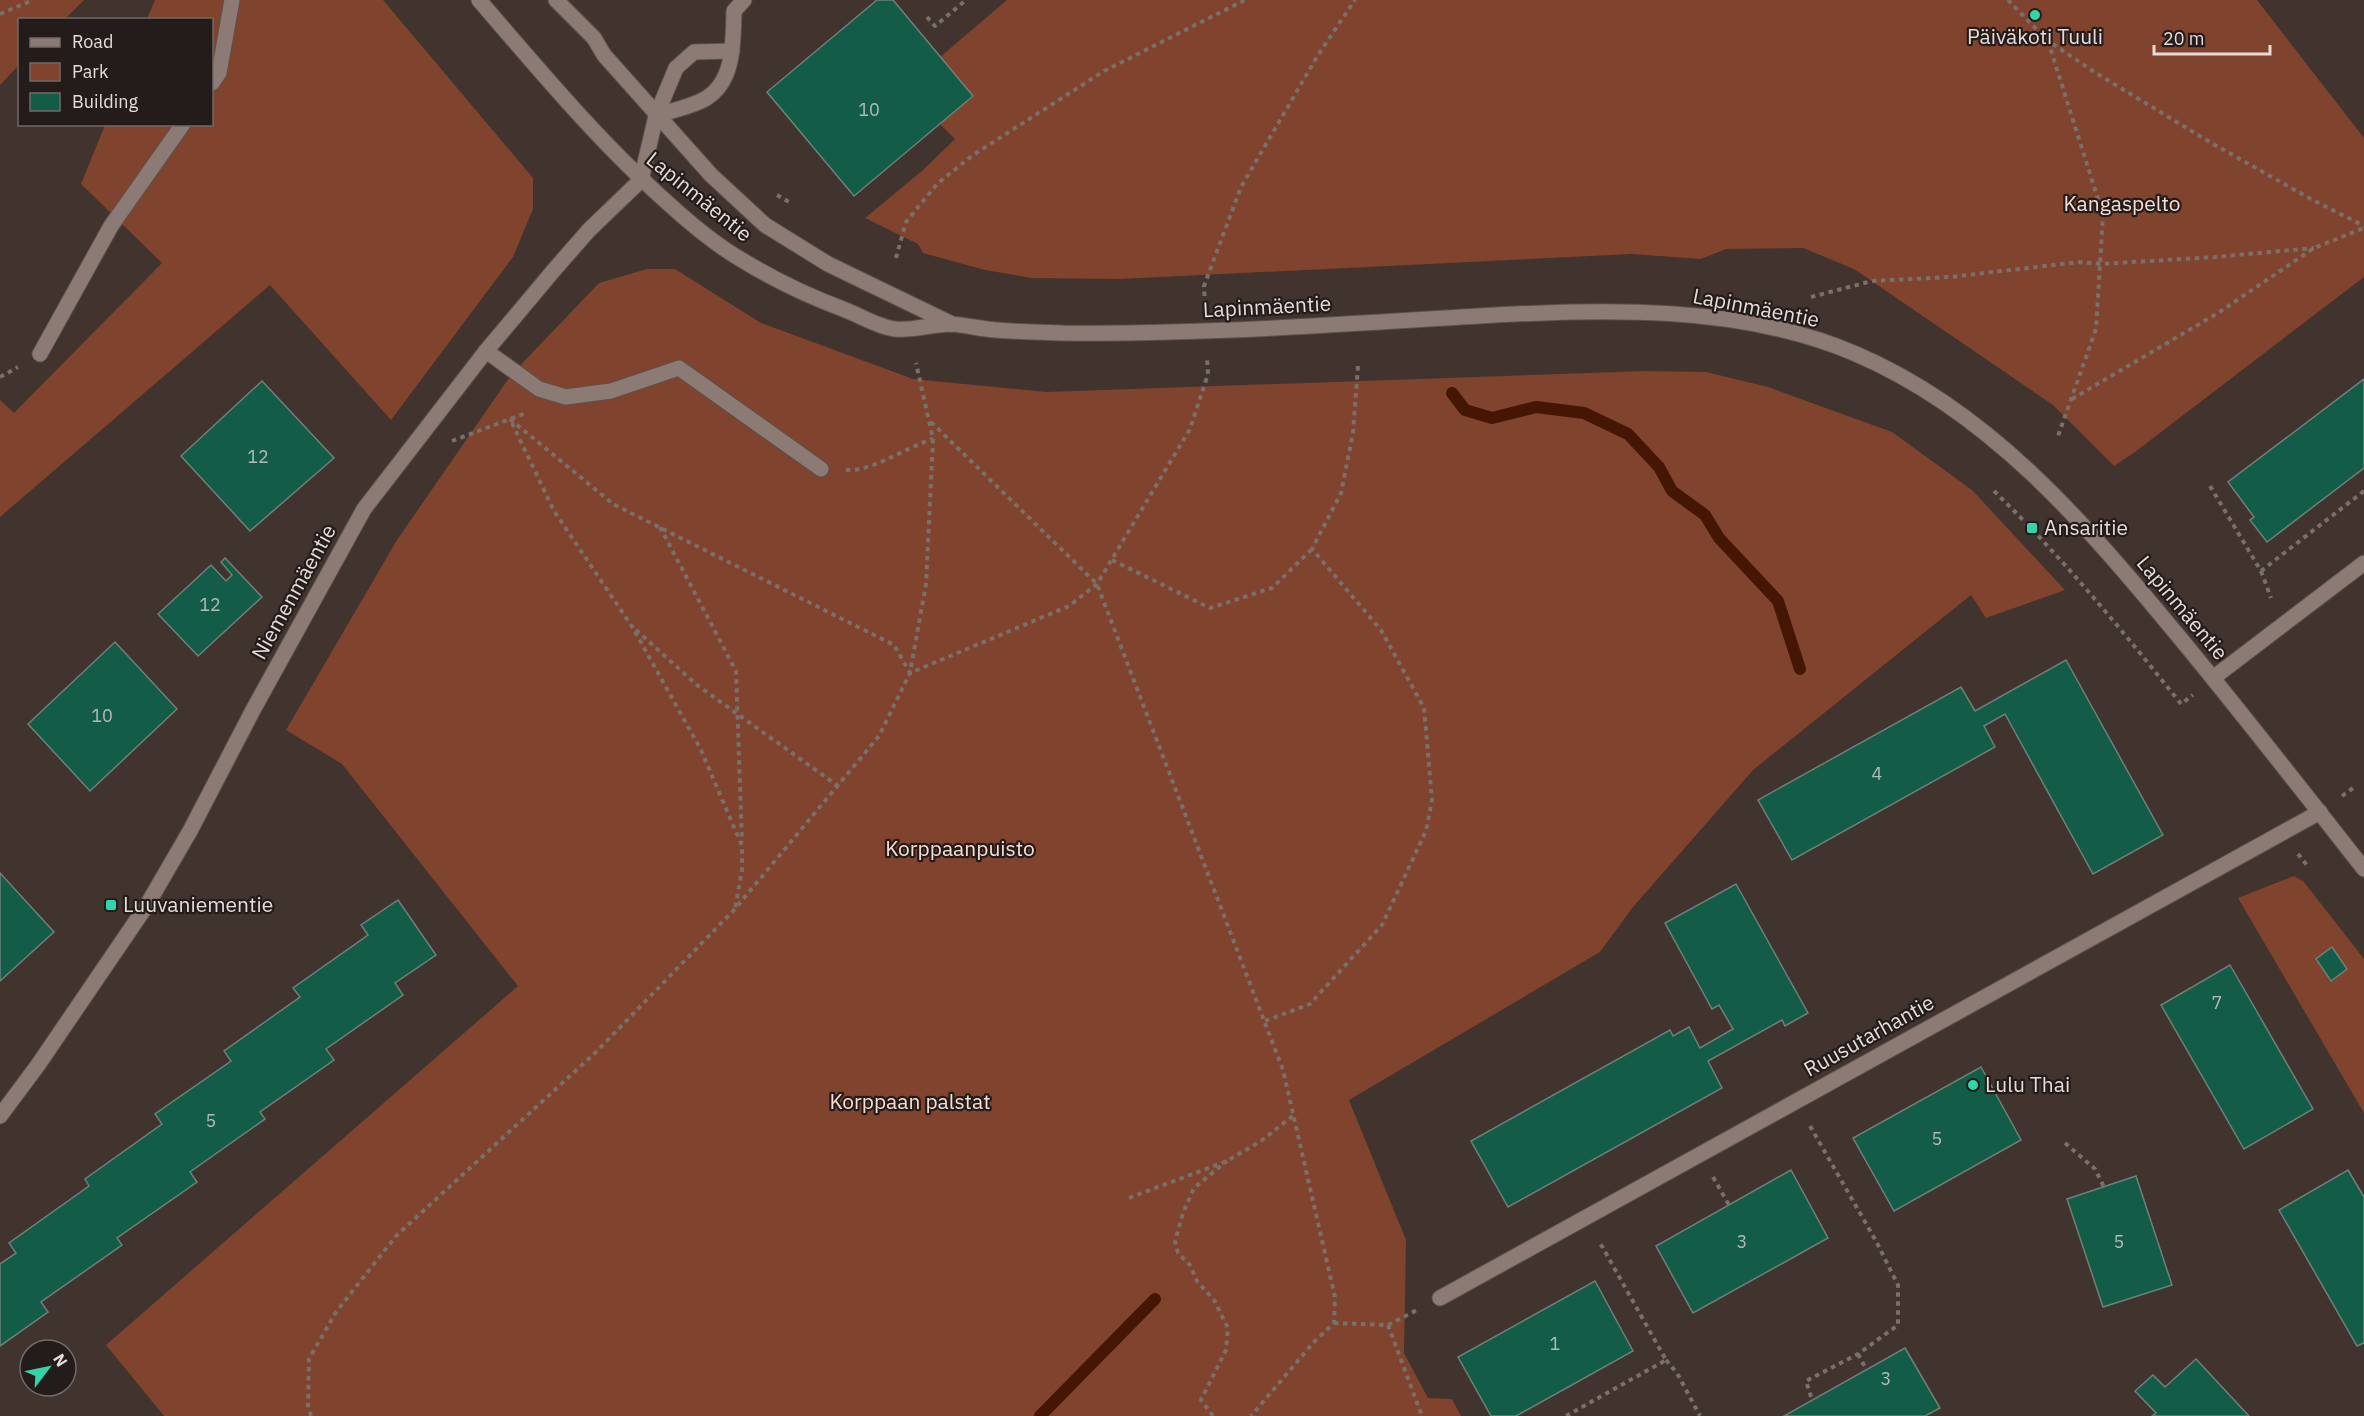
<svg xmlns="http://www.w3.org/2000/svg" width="2364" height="1416" viewBox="0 0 2364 1416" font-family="'IBM Plex Sans',sans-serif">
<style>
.green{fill:#80432d}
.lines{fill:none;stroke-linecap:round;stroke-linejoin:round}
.stream{stroke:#451604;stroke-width:12}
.building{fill:#135c48;stroke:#6f8079;stroke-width:1.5}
.minor-casing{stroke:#5d514d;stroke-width:17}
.path{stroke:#7b6f6a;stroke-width:4;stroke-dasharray:4.5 4.5;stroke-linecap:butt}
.minor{stroke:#8c7b75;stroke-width:15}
.poi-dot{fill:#32d4a9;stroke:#231c1a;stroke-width:2}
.labels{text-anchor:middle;stroke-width:4.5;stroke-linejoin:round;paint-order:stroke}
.number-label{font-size:18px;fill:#b0bcb5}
.poi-label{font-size:21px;fill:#e5dcd9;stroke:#231c1a;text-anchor:start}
.street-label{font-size:21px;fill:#e5dcd9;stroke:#231c1a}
.park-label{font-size:21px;fill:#f7ddd3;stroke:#231c1a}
</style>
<rect width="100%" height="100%" fill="#41332e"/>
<g class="green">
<path d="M 0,0 L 84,0 L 65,19 L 20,20 L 19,65 L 0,85 Z"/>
<path d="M 155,0 L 383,0 L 533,178 L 533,209 L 513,257 L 391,420 L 270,285 L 0,517 L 0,400 L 14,413 L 162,263 L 81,184 L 105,125 L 212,124 L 212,20 L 147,19 Z"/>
<path d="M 1007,0 L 2257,0 L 2364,138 L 2364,277 L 2135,452 L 2114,466 L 2053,405 L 1854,269 L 1803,248 L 1726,249 L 1701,259 L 1632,254 L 1120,279 L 1032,278 L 985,270 L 923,253 L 918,244 L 865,218 L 923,170 L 955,139 L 940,124 L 973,96 L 940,57 Z"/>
<path d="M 647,269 L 675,269 L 761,323 L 913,379 L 1047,392 L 1645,371 L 1706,372 L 1768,387 L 1892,432 L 1972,490 L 2065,590 L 1986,618 L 1971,595 L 1753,770 L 1633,907 L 1600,952 L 1349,1100 L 1406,1240 L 1404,1353 L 1428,1398 L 1452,1399 L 1461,1416 L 164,1416 L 106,1345 L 518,986 L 342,764 L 286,730 L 397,540 L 511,375 L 599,283 Z"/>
<path d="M 2294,876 L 2304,882 L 2364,959 L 2364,1113 L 2238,898 Z"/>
</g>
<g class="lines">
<g class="stream">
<path d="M 1452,393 L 1465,410 L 1492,418 L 1536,407 L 1584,413 L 1628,434 L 1659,467 L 1672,491 L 1705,515 L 1719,538 L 1778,601 L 1800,669"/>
<path d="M 1040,1416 L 1155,1299"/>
</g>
</g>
<g class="building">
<path d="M 877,0 L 893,0 L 973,96 L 854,196 L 767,92 Z"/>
<path d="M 2364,379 L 2364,468 L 2267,542 L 2250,520 L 2254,517 L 2228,482 Z"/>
<path d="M 262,381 L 334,458 L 250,531 L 181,456 Z"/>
<path d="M 225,558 L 262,597 L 198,656 L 158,614 L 211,565 L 226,581 L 232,575 L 221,562 Z"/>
<path d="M 115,642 L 177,709 L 90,791 L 28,724 Z"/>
<path d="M 2066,660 L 2163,835 L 2093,874 L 2005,714 L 1984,726 L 1995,747 L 1792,860 L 1758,800 L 1961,687 L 1975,711 Z"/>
<path d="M 0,873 L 54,932 L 0,981 Z"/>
<path d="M 1736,884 L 1808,1013 L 1785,1026 L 1782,1020 L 1708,1061 L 1722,1088 L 1508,1207 L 1471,1141 L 1670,1030 L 1673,1036 L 1689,1027 L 1700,1048 L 1733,1029 L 1719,1005 L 1712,1009 L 1665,923 Z"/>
<path d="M 398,900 L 436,955 L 395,983 L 403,995 L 326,1049 L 334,1060 L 260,1112 L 265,1119 L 190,1172 L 197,1182 L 117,1238 L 122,1245 L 41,1302 L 48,1312 L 0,1346 L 0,1264 L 16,1253 L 9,1243 L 89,1186 L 85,1179 L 162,1124 L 155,1114 L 231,1061 L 224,1051 L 300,997 L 293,988 L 368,935 L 361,925 Z"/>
<path d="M 2332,947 L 2347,969 L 2331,981 L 2316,959 Z"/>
<path d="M 2230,965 L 2313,1109 L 2244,1149 L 2161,1005 Z"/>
<path d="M 1981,1067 L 2021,1140 L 1894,1211 L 1853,1138 Z"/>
<path d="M 1791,1170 L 1828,1238 L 1693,1313 L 1656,1246 Z"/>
<path d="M 2348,1170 L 2364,1197 L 2364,1343 L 2357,1346 L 2279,1210 Z"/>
<path d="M 2136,1176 L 2172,1285 L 2103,1307 L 2067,1199 Z"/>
<path d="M 1595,1281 L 1633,1351 L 1516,1416 L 1491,1416 L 1458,1357 Z"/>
<path d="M 1905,1348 L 1940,1408 L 1925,1416 L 1784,1416 Z"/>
<path d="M 2196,1359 L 2249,1416 L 2152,1416 L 2156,1413 L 2135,1391 L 2153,1375 L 2165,1387 Z"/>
</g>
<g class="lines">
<defs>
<g id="minor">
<path d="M 479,0 C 540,71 600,143 670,205 C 692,225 716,245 742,260 C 773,279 808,296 843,309 C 859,315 878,327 895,329 C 913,331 933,324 951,324 C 966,325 981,329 996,330 C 1018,332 1041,332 1063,333 C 1202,335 1340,324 1479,316 C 1602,309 1740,304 1856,354 C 1989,411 2084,522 2175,632 C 2239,709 2301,789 2364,869"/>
<path d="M 556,0 L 594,38 L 604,55 L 711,175 L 765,225 L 828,264 L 952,324"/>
<path d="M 212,83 L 219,73 L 232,0"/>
<path d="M 656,116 C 672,110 691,107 705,99 C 735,82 733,41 734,11 L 744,0"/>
<path d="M 486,351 L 539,389 L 566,397 L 611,391 L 679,368 L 821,469"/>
<path d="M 40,354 L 111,226 L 183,124"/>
<path d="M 2213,678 L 2364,563"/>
<path d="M 0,1116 L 38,1065 L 147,905 L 190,831 L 253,710 L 364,509 L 486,351 L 554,270 L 589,230 L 641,180 L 656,116 L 676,68 L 694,52 L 732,51"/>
<path d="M 1440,1298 L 2320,812"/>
</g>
</defs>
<use href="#minor" class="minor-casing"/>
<g class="path">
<path d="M 2008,0 L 2047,40 L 2096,73 L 2208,141 L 2309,198 L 2364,226"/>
<path d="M 0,14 L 33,0"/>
<path d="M 927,17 L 935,26 L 966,0"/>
<path d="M 2048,41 L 2103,215 L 2096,329 L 2058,436"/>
<path d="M 777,195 L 789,202"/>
<path d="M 896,258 L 906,222 L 937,184 L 973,155 L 1104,71 L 1245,0"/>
<path d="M 1811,297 L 1872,281 L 1950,277 L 2080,262 L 2100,264 L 2215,257 L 2314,248"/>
<path d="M 1205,305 L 1204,286 L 1241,187 L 1318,55 L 1355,0"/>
<path d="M 0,377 L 18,367"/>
<path d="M 2072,399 L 2218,313 L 2314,248 L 2364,228"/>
<path d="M 510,419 L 613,504 L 894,645 L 910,673 L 1069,606 L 1097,584 L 1190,429 L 1208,374 L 1207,358"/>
<path d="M 931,422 L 1097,584 L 1283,1070 L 1335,1297 L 1334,1323 L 1313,1343 L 1251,1416"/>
<path d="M 512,423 L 554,511 L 633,628 L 701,750 L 742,846 L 742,870 L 735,909"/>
<path d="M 452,441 L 526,413"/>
<path d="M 846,470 C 872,472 906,447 933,439"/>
<path d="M 2210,486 L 2261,571 L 2364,491"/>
<path d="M 1994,491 C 2062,557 2122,630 2181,704 L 2193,695"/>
<path d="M 660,527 L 736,671 L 742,842"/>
<path d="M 1112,560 L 1210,608 L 1272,588 L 1312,549"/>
<path d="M 2261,571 L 2271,598"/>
<path d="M 636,630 L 697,685 L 838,786"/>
<path d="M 2342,796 L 2353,788"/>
<path d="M 2298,854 L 2309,868"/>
<path d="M 1265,1021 L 1310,1004 L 1382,925 L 1426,831 L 1432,800 L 1424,708 L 1381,630 L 1312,549 L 1341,493 L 1353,433 L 1358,366"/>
<path d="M 1810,1126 L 1876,1241 L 1898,1285 L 1898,1325 L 1858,1354 L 1806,1381 L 1812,1400"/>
<path d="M 2065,1143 L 2095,1169 L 2104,1187"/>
<path d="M 1713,1177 L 1729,1205"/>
<path d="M 1129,1198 L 1227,1161 L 1261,1141 L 1294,1115"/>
<path d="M 1334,1323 L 1388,1325 L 1417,1310"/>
<path d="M 1388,1325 L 1422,1416"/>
<path d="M 1858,1354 L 1866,1369"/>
<path d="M 1666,1360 L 1677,1373 L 1700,1416"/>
<path d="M 311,1416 L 308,1405 L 309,1359 L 336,1312 L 396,1236 L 596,1052 L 734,910 L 879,736 L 910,673 L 926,584 L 933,439 L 916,363"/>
<path d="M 1213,1416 L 1201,1400 L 1226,1350 L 1228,1328 L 1214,1300 L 1197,1281 L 1190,1265 L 1178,1253 L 1175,1241 L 1183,1213 L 1194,1188 L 1227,1161"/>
<path d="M 1566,1416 L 1666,1360 L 1599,1241"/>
</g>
<use href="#minor" class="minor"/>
</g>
<g class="poi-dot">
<circle cx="2035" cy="15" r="6"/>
<rect x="2026" y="522" width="12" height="12" rx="3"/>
<rect x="105" y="899" width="12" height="12" rx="3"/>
<circle cx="1973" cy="1085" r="6"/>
</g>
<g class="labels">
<g class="number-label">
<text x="869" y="116">10</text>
<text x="258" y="463">12</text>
<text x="210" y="611">12</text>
<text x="102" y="722">10</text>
<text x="1877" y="780">4</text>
<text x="2217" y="1009">7</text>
<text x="211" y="1127">5</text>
<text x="1937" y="1145">5</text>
<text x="1742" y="1248">3</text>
<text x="2119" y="1248">5</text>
<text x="1555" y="1350">1</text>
<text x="1886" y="1385">3</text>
</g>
<g class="poi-label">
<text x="2035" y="44" text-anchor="middle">Päiväkoti Tuuli</text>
<text x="2044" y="535">Ansaritie</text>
<text x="123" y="912">Luuvaniementie</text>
<text x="1985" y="1092">Lulu Thai</text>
</g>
<g class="street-label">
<text transform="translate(699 197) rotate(39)" y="7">Lapinmäentie</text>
<text transform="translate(1267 307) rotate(-3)" y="7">Lapinmäentie</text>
<text transform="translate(1756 308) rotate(11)" y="7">Lapinmäentie</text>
<text transform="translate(294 592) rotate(-61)" y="7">Niemenmäentie</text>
<text transform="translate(2182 608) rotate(50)" y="7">Lapinmäentie</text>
<text transform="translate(1869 1036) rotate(-29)" y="7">Ruusutarhantie</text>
</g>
<g class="park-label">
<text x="2122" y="211">Kangaspelto</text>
<text x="960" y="856">Korppaanpuisto</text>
<text x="910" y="1109">Korppaan palstat</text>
</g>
</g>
<rect x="18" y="18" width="195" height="108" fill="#231c1a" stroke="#716966" stroke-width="1.5"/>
<rect x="30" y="38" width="30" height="9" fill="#8c7b75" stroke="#716966" stroke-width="1.5"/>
<text x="72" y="48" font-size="18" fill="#e5dcd9">Road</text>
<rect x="30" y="63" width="30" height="18" fill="#80432d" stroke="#716966" stroke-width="1.5"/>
<text x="72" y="78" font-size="18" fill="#e5dcd9">Park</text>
<rect x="30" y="93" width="30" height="18" fill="#135c48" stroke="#716966" stroke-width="1.5"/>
<text x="72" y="108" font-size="18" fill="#e5dcd9">Building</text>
<g transform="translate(48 1368) rotate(58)"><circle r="28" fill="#231c1a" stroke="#716966" stroke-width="1.5"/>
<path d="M0-4.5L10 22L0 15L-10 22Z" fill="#32d4a9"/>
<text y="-9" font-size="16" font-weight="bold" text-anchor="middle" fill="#e5dcd9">N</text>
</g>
<path d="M2154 45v9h116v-9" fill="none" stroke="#e5dcd9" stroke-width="3"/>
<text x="2163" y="45" font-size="18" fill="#e5dcd9" stroke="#231c1a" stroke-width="4.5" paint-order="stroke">20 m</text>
</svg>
